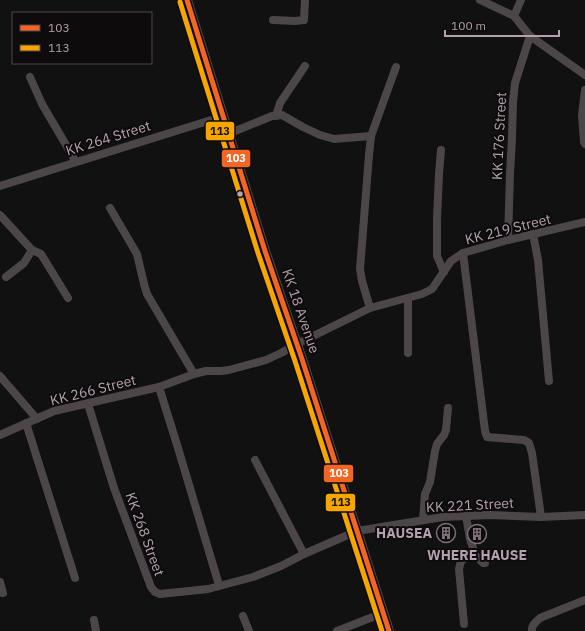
<svg xmlns="http://www.w3.org/2000/svg" width="585" height="631" viewBox="0 0 585 631" font-family="'IBM Plex Sans',sans-serif">
<style>
.lines{fill:none;stroke-linecap:round;stroke-linejoin:round}
.minor{stroke:#4c4649;stroke-width:8}
.major{stroke:#4e484b;stroke-width:10}
.bus-1-casing{stroke:#0d0b0c;stroke-width:8}
.bus-2-casing{stroke:#0d0b0c;stroke-width:8}
.bus-1{stroke:#f26522;stroke-width:5}
.bus-2{stroke:#f7a600;stroke-width:5}
.bus-dot{fill:#b4a0ae;stroke:#0d0b0c;stroke-width:1.5}
.labels{text-anchor:middle;stroke-width:4;stroke-linejoin:round;paint-order:stroke}
.street-label{font-size:14px;fill:#b4a0ae;stroke:#0d0b0c}
.poi-label{font-size:14px;font-weight:bold;fill:#b4a0ae;stroke:#0d0b0c;text-anchor:end}
.line-badge{stroke:#0d0b0c;stroke-width:1.5}
.badge-label{font-size:11px;text-anchor:middle;font-weight:bold;fill:#fff}
.pale-badge-label{font-size:11px;text-anchor:middle;font-weight:bold;fill:#111}
</style>
<rect width="100%" height="100%" fill="#111"/>
<g class="lines">
<g class="minor">
<path d="M 480,0 L 514,16 L 530,36 L 585,75"/>
<path d="M 514,16 L 521,0"/>
<path d="M 273,20 L 295,21 L 304,20 L 305,0"/>
<path d="M 30,77 L 42,104 L 76,162"/>
<path d="M 585,90 L 582,115 L 584,142 L 585,144"/>
<path d="M 276,116 L 280,103 L 305,66"/>
<path d="M 228,134 L 272,116 L 282,115 L 303,127 L 320,135 L 334,139 L 371,136"/>
<path d="M 441,150 L 439,174 L 437,219 L 437,256 L 444,272"/>
<path d="M 0,186 L 224,116"/>
<path d="M 110,208 L 137,254 L 144,284 L 147,294 L 194,374"/>
<path d="M 0,215 L 32,250"/>
<path d="M 533,234 L 538,260 L 549,381"/>
<path d="M 508,240 L 510,174 L 512,138 L 513,102 L 515,83 L 530,36"/>
<path d="M 463,253 L 485,431 L 487,437 L 524,440 L 529,443 L 532,453 L 541,517"/>
<path d="M 6,277 L 24,263 L 32,250 L 41,254 L 68,298"/>
<path d="M 408,298 L 408,353"/>
<path d="M 370,308 L 362,281 L 360,269 L 369,155 L 371,136 L 396,67"/>
<path d="M 0,376 L 37,419"/>
<path d="M 159,387 L 178,448 L 219,585"/>
<path d="M 88,404 L 114,488 L 151,587 L 155,592 L 160,594 L 208,589 L 253,577 L 281,566 L 304,554 L 357,531 L 443,517 L 490,515 L 541,517 L 585,515"/>
<path d="M 26,423 L 75,578"/>
<path d="M 0,435 L 54,411 L 159,387 L 194,374 L 206,371 L 221,371 L 229,370 L 266,360 L 281,353 L 297,344 L 370,308 L 422,294 L 432,289 L 451,261 L 463,253 L 508,240 L 585,222"/>
<path d="M 255,460 L 304,554"/>
<path d="M 423,520 L 425,494 L 430,482 L 435,451 L 437,444 L 444,435 L 446,430 L 448,408"/>
<path d="M 473,553 L 483,563 L 485,563"/>
<path d="M 0,582 L 3,593"/>
<path d="M 243,616 L 249,631"/>
<path d="M 94,620 L 96,631"/>
<path d="M 464,624 L 459,569 L 461,561 L 473,553 L 474,551 L 470,539 L 466,516"/>
<path d="M 337,631 L 383,613"/>
<path d="M 532,631 C 531,625 536,622 540,618 L 585,600"/>
</g>
<path class="major" d="M 187,0 L 265,251 L 302,359 L 389,631"/>
<defs>
<path id="bus-1" d="M 187,0 L 265,251 L 302,359 L 389,631"/>
<path id="bus-2" d="M 180,2 L 258,253 L 295,361 L 382,631"/>
</defs>
<use href="#bus-1" class="bus-1-casing"/>
<use href="#bus-2" class="bus-2-casing"/>
<use href="#bus-1" class="bus-1"/>
<use href="#bus-2" class="bus-2"/>
</g>
<defs>
<symbol id="building-ring" viewBox="-11 -11 22 22"><circle r="9.5" fill="#0d0b0c" stroke="#7b6e77" stroke-width="1.5"/><path d="M-4-6H4V6H1V3H-1V6H-4ZM-2.5-4.3h1.7v1.8h-1.7ZM.8-4.3h1.7v1.8H.8ZM-2.5-1h1.7V.8h-1.7ZM.8-1h1.7V.8H.8Z" fill="#7b6e77"/></symbol>
</defs>
<g fill-rule="evenodd">
<use href="#building-ring" x="435" y="522" width="22" height="22"/>
<use href="#building-ring" x="466" y="523" width="22" height="22"/>
</g>
<circle class="bus-dot" cx="240" cy="194" r="3.5"/>
<g class="labels">
<g class="street-label">
<text transform="translate(499 136) rotate(-87)" y="5">KK 176 Street</text>
<text transform="translate(108 138) rotate(-17)" y="5">KK 264 Street</text>
<text transform="translate(508 229) rotate(-14)" y="5">KK 219 Street</text>
<text transform="translate(301 311) rotate(71)" y="5">KK 18 Avenue</text>
<text transform="translate(93 390) rotate(-14)" y="5">KK 266 Street</text>
<text transform="translate(470 505) rotate(-3)" y="5">KK 221 Street</text>
<text transform="translate(145 534) rotate(70)" y="5">KK 268 Street</text>
</g>
<g class="poi-label">
<text x="432" y="538">HAUSEA</text>
<text x="477" y="560" text-anchor="middle">WHERE HAUSE</text>
</g>
</g>
<g class="line-badge">
<rect x="205" y="121" width="30" height="20" rx="4" fill="#f7a600"/>
<rect x="221" y="149" width="30" height="19" rx="4" fill="#f26522"/>
<rect x="323" y="464" width="31" height="19" rx="4" fill="#f26522"/>
<rect x="325" y="493" width="31" height="19" rx="4" fill="#f7a600"/>
</g>
<g class="badge-label">
<text x="236" y="162">103</text>
<text x="339" y="477">103</text>
</g>
<g class="pale-badge-label">
<text x="220" y="135">113</text>
<text x="341" y="506">113</text>
</g>
<rect x="12" y="12" width="140" height="52" fill="#0d0b0c" stroke="#50474d"/>
<rect x="20" y="25" width="20" height="6" fill="#f26522" stroke="#50474d"/>
<text x="48" y="32" font-size="12" fill="#b4a0ae">103</text>
<rect x="20" y="45" width="20" height="6" fill="#f7a600" stroke="#50474d"/>
<text x="48" y="52" font-size="12" fill="#b4a0ae">113</text>
<path d="M445 30v6h114v-6" fill="none" stroke="#b4a0ae" stroke-width="2"/>
<text x="451" y="30" font-size="12" fill="#b4a0ae" stroke="#0d0b0c" stroke-width="3" paint-order="stroke">100 m</text>
</svg>
